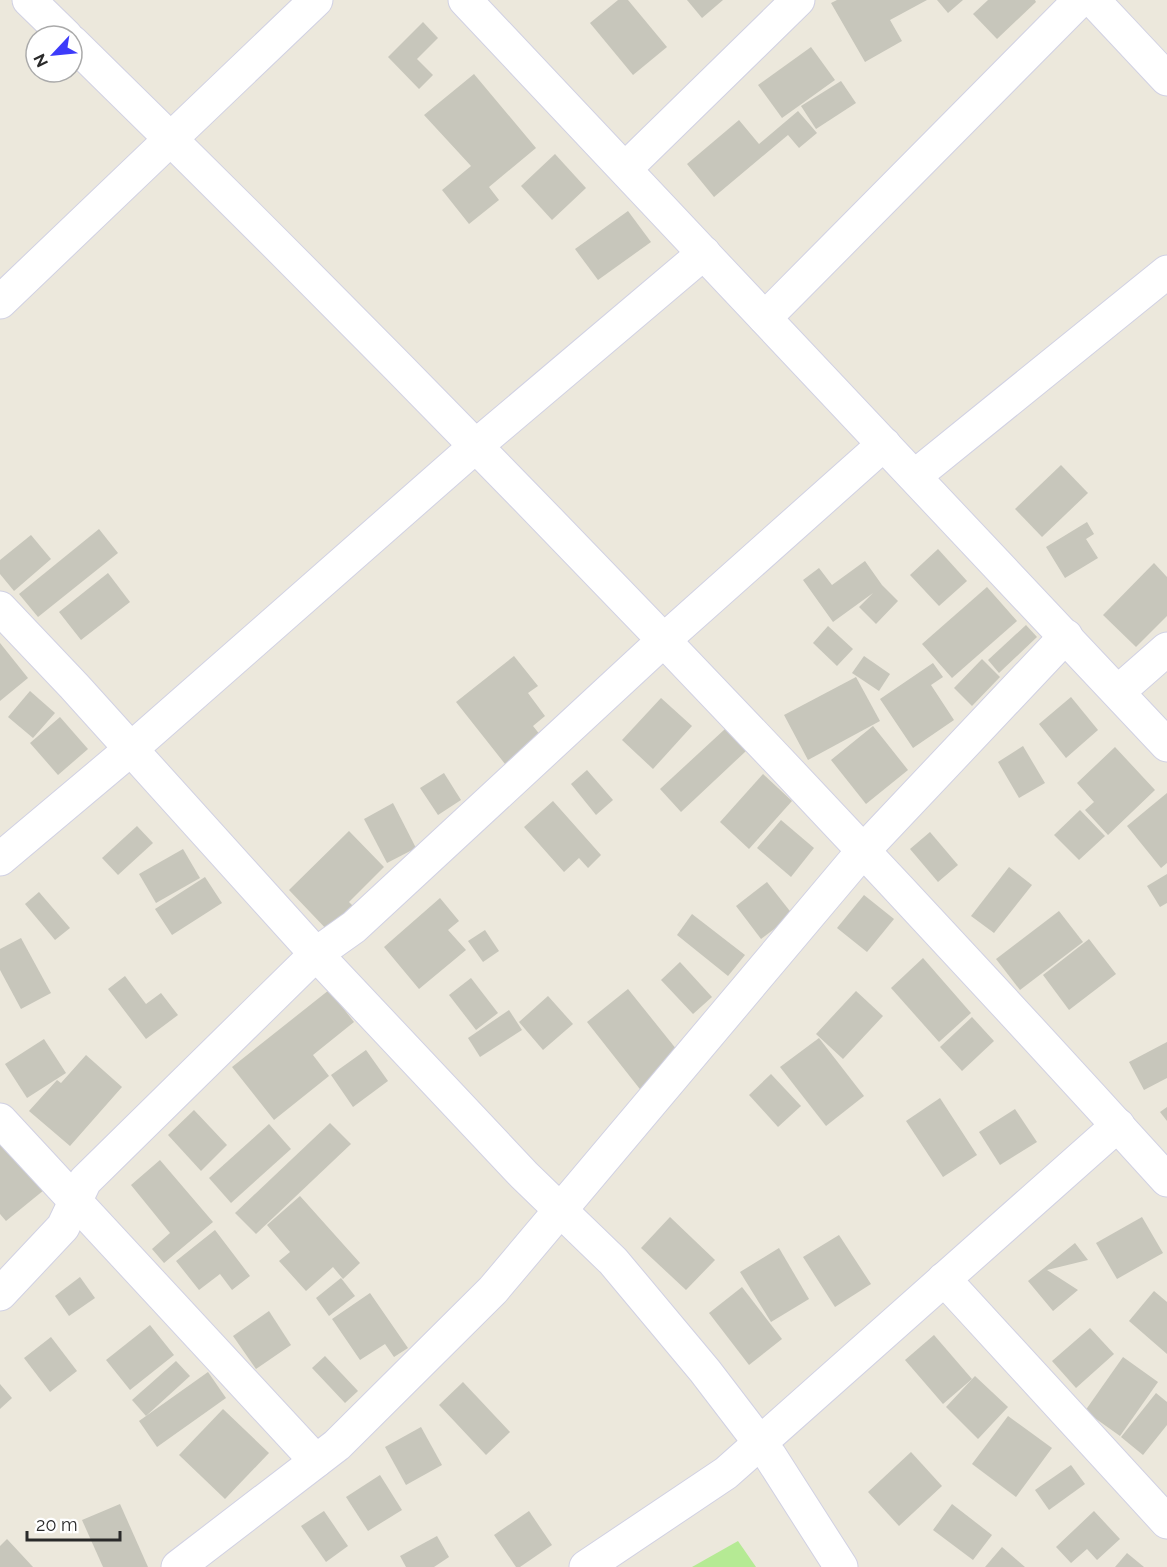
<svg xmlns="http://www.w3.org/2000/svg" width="1167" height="1567" viewBox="0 0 1167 1567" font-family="Raleway,sans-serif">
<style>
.pitch{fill:#b5ea94}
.building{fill:#c7c6bb}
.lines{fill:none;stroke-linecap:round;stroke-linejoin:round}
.minor-casing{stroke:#d1d1e3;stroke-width:35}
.minor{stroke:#fff;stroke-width:33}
</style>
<rect width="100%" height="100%" fill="#ece8dc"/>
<path class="pitch" d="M 738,1541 L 756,1567 L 692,1567 Z"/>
<g class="building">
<path d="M 618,0 L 628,0 L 667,47 L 633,75 L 590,23 Z"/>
<path d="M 687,0 L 723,0 L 702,18 Z"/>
<path d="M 837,0 L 927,0 L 890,20 L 902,41 L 865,62 L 831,3 Z"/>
<path d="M 937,0 L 963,0 L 948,13 Z"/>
<path d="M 988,0 L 1035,0 L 1036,2 L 997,39 L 973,14 Z"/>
<path d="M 423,22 L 438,38 L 417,59 L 433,75 L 419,89 L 388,57 Z"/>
<path d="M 811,47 L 835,80 L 782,118 L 758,85 Z"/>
<path d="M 474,74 L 536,148 L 489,187 L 499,200 L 469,224 L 442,190 L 471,166 L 424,115 Z"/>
<path d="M 841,81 L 856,103 L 816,129 L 801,106 Z"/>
<path d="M 798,111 L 817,133 L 799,148 L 788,135 L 714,197 L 687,164 L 739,120 L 759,144 Z"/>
<path d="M 555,154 L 586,188 L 552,220 L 521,186 Z"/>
<path d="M 628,211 L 651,242 L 598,280 L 575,249 Z"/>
<path d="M 1061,465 L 1088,493 L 1042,537 L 1015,509 Z"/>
<path d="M 1087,522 L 1094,534 L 1086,539 L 1098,558 L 1065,578 L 1046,547 Z"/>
<path d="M 99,529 L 118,553 L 38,617 L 19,594 Z"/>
<path d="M 31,535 L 51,559 L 14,591 L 0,574 L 0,560 Z"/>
<path d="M 938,549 L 967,581 L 939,606 L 910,575 Z"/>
<path d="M 865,561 L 882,585 L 898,601 L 876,624 L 859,607 L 873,593 L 833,622 L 803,580 L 819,568 L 832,585 Z"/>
<path d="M 1154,563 L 1167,577 L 1167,616 L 1136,647 L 1103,615 Z"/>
<path d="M 108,573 L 130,602 L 81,640 L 59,612 Z"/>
<path d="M 987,587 L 1017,621 L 952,678 L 922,644 Z"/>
<path d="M 1026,625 L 1037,637 L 999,673 L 988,660 Z"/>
<path d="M 828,626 L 853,649 L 837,666 L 813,643 Z"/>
<path d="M 0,643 L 28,678 L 0,701 Z"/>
<path d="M 514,656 L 538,686 L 528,693 L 545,716 L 533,726 L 545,741 L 509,769 L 456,702 Z"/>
<path d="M 864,656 L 890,674 L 879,691 L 852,673 Z"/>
<path d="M 982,659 L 1000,677 L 972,706 L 954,688 Z"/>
<path d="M 933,663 L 943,677 L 931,685 L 954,720 L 913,748 L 880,699 Z"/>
<path d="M 856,677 L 880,721 L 808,760 L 784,715 Z"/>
<path d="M 30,691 L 55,713 L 33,738 L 8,717 Z"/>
<path d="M 1071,697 L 1098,730 L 1066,758 L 1039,724 Z"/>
<path d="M 661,698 L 692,726 L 653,769 L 622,740 Z"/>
<path d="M 60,717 L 88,749 L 58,775 L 30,743 Z"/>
<path d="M 873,726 L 908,770 L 866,804 L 831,760 Z"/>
<path d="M 725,729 L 746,751 L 681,812 L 660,789 Z"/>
<path d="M 1023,746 L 1045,783 L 1019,798 L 998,762 Z"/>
<path d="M 1115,747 L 1155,790 L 1108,835 L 1085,810 L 1094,802 L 1077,783 Z"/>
<path d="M 587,770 L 613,800 L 596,815 L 571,784 Z"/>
<path d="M 444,773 L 461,800 L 438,815 L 420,788 Z"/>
<path d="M 763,774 L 792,801 L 749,849 L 720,822 Z"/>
<path d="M 1167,793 L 1167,863 L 1161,868 L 1127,826 Z"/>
<path d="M 553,801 L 601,855 L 588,868 L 579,858 L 564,872 L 524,827 Z"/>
<path d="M 393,803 L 416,848 L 387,863 L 364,819 Z"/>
<path d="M 1080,810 L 1105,836 L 1079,860 L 1054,835 Z"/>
<path d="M 781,820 L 814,848 L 791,877 L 757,848 Z"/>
<path d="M 137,826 L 153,843 L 118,875 L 102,858 Z"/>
<path d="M 349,831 L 384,867 L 349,902 L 357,910 L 332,935 L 289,890 Z"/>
<path d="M 930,832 L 958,865 L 938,882 L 910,849 Z"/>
<path d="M 183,849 L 200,878 L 156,903 L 139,874 Z"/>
<path d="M 1009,867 L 1032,885 L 994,933 L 971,916 Z"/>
<path d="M 1167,874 L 1167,903 L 1160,907 L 1147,886 Z"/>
<path d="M 205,877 L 222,903 L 172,935 L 155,909 Z"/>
<path d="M 767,882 L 793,915 L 761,939 L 736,906 Z"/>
<path d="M 39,892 L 70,928 L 55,940 L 25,904 Z"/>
<path d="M 864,895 L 894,919 L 867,952 L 837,928 Z"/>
<path d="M 440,898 L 459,921 L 448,930 L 466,950 L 419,989 L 384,947 Z"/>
<path d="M 1059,911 L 1083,942 L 1020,990 L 996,959 Z"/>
<path d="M 692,914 L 745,955 L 728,976 L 677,935 Z"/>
<path d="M 485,930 L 499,951 L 483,962 L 468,941 Z"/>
<path d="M 21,938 L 51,993 L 21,1009 L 0,970 L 0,949 Z"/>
<path d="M 1089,939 L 1116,974 L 1069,1010 L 1043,975 Z"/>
<path d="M 923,958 L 971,1013 L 939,1042 L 891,988 Z"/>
<path d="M 680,962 L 712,997 L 693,1014 L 661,980 Z"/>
<path d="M 125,976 L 146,1004 L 161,993 L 178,1015 L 146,1039 L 108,989 Z"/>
<path d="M 471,978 L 498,1013 L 476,1030 L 449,995 Z"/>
<path d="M 628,989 L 685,1060 L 643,1093 L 587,1022 Z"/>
<path d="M 329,990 L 354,1022 L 313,1055 L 329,1076 L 274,1120 L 232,1067 Z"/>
<path d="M 856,991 L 883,1016 L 843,1059 L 816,1034 Z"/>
<path d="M 548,996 L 573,1024 L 543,1050 L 519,1022 Z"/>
<path d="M 509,1010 L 522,1030 L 480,1057 L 468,1038 Z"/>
<path d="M 972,1017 L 994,1041 L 962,1071 L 940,1047 Z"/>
<path d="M 819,1038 L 864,1096 L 826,1126 L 780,1067 Z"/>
<path d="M 44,1039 L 66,1073 L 27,1098 L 5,1064 Z"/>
<path d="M 1167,1042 L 1167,1078 L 1144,1090 L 1129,1062 Z"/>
<path d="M 366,1050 L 388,1081 L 353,1107 L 331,1075 Z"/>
<path d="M 86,1055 L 122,1087 L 70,1146 L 29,1111 L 57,1080 L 61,1083 Z"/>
<path d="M 771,1074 L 801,1106 L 778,1127 L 749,1095 Z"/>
<path d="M 940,1098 L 977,1155 L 943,1177 L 906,1121 Z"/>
<path d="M 1167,1107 L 1167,1121 L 1160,1112 Z"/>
<path d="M 1015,1109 L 1037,1142 L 1000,1165 L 979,1132 Z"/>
<path d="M 194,1110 L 227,1145 L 201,1171 L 168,1135 Z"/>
<path d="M 330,1123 L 351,1144 L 256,1234 L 235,1213 Z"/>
<path d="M 269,1124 L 291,1149 L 231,1203 L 209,1178 Z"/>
<path d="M 0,1137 L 44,1190 L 6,1221 L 0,1214 Z"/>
<path d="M 160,1160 L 213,1222 L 164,1263 L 152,1249 L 170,1233 L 131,1185 Z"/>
<path d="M 300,1196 L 360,1263 L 343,1279 L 333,1267 L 306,1291 L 279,1261 L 290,1252 L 267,1225 Z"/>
<path d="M 670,1217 L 715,1260 L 686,1290 L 641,1248 Z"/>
<path d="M 1142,1217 L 1163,1253 L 1117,1279 L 1096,1243 Z"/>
<path d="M 215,1230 L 250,1276 L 232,1290 L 220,1274 L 199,1290 L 176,1261 Z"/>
<path d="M 839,1235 L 871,1284 L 835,1307 L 803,1257 Z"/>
<path d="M 1075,1243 L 1088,1260 L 1047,1270 L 1078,1290 L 1053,1311 L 1028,1281 Z"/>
<path d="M 779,1248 L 809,1299 L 771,1322 L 740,1272 Z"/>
<path d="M 80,1277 L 95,1298 L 69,1316 L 55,1296 Z"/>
<path d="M 341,1278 L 355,1296 L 329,1316 L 316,1298 Z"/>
<path d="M 742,1287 L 782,1339 L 749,1365 L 709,1313 Z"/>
<path d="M 1154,1291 L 1167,1302 L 1167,1354 L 1129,1321 Z"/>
<path d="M 370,1293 L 408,1348 L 394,1357 L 385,1344 L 360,1360 L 332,1319 Z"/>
<path d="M 269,1311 L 291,1345 L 256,1369 L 233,1336 Z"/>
<path d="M 150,1325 L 174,1355 L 130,1390 L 106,1360 Z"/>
<path d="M 1090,1328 L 1114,1354 L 1076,1388 L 1052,1361 Z"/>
<path d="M 934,1335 L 972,1379 L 943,1404 L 905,1360 Z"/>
<path d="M 51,1337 L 77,1371 L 50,1392 L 24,1358 Z"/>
<path d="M 325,1356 L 358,1391 L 345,1403 L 312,1368 Z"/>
<path d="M 1123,1357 L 1158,1382 L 1120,1436 L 1085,1411 Z"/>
<path d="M 176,1361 L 190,1376 L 146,1416 L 132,1400 Z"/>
<path d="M 208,1372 L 226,1398 L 157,1447 L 139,1421 Z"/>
<path d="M 975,1376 L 1008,1407 L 978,1439 L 946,1407 Z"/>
<path d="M 463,1382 L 510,1432 L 486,1455 L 439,1405 Z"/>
<path d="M 0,1384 L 12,1398 L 0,1409 Z"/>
<path d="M 1156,1393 L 1167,1402 L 1167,1425 L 1143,1455 L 1121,1437 Z"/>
<path d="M 223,1409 L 269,1453 L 225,1499 L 179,1455 Z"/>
<path d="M 1008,1416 L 1052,1448 L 1016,1497 L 972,1464 Z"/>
<path d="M 421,1427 L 442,1465 L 406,1485 L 385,1447 Z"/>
<path d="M 911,1452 L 942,1486 L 899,1526 L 868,1492 Z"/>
<path d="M 1071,1465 L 1085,1484 L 1049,1510 L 1035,1490 Z"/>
<path d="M 380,1475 L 402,1510 L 368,1531 L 346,1497 Z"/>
<path d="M 120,1504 L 148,1567 L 103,1567 L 82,1520 Z"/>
<path d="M 952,1504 L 992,1535 L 973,1560 L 933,1530 Z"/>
<path d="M 324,1511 L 348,1546 L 326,1562 L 301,1526 Z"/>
<path d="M 529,1511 L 552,1545 L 520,1567 L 516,1567 L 494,1535 Z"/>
<path d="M 1094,1511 L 1120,1539 L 1097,1560 L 1087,1549 L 1071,1563 L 1056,1547 Z"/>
<path d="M 437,1536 L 449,1557 L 434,1567 L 406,1567 L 400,1556 Z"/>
<path d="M 7,1539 L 33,1567 L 0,1567 L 0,1546 Z"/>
<path d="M 1002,1547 L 1025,1567 L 985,1567 Z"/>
<path d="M 1127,1553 L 1144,1567 L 1115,1567 Z"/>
</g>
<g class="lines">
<defs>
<g id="minor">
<path d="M 29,0 L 66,36"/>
<path d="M 465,0 L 1167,745"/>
<path d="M 1093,0 L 1167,79"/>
<path d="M 72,42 C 448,410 813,790 1167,1180"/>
<path d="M 625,169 L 798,0"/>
<path d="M 0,302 L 316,0"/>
<path d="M 765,318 L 1080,0"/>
<path d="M 915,476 L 1167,272"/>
<path d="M 0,608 L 74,686 L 316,954 L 524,1175 L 613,1261 L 705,1371 L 770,1456 L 841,1567"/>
<path d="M 1118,692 L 1167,649"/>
<path d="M 0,859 L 131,749 L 477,445 L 704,253"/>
<path d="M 0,1120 L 316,1461"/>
<path d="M 944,1279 L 1167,1522"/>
<path d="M 0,1294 L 63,1227 L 85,1181 L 316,954 L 354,927 L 664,640 L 884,444"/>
<path d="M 178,1567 L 337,1445 L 493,1290 L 862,852 L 1066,636"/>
<path d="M 586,1567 L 726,1473 L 1118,1125"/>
</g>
</defs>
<use href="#minor" class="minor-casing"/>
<use href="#minor" class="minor"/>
</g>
<g transform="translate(54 54) rotate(244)"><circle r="28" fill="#ffffff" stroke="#aaaaaa" stroke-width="1.5"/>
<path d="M0-4.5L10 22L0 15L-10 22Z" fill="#3d3bfa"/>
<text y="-9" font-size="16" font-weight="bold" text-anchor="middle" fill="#2a2a2a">N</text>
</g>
<path d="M27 1531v9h93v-9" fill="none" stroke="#2a2a2a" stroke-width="3"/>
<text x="36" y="1531" font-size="18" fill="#2a2a2a" stroke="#ffffff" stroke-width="4.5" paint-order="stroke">20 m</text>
</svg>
